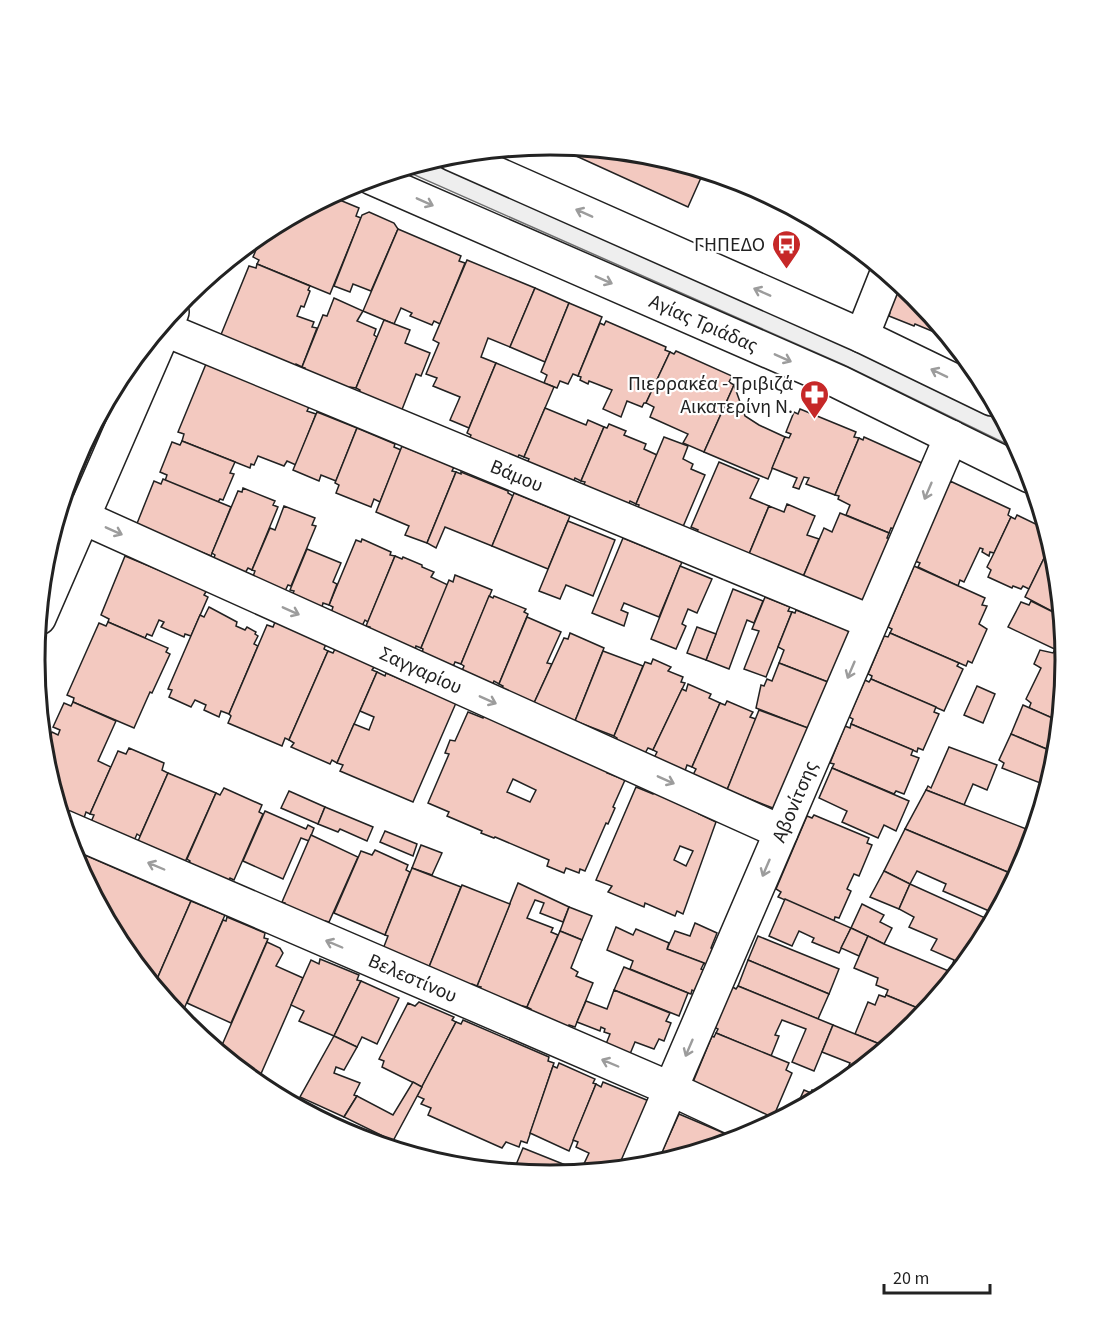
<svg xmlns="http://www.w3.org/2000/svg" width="1100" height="1320" viewBox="0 0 1100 1320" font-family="'Source Sans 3',sans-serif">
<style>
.green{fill:#eee;stroke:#6f6f6f;stroke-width:1.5}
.building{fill:#f3c9c0;stroke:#222;stroke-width:1.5;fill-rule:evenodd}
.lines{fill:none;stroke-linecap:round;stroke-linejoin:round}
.minor-casing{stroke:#222;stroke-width:36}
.minor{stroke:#fff;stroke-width:33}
.oneway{stroke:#9c9c9c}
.labels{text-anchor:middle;stroke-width:4.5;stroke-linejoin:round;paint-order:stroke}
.poi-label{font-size:20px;fill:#222;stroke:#fff;text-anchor:end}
.street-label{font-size:20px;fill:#222;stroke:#fff}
.rim{fill:none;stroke:#222;stroke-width:3}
</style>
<rect width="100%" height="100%" fill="#fff"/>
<path class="green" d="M 431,160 L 852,344 L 1002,418 L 1019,450 L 844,365 L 401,169 Z"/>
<g class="building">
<path d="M 552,145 L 651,154 L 704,171 L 688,207 Z"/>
<path d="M 330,196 L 359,208 L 356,216 L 361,218 L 330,294 L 257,264 L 259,260 L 253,257 L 264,231 Z"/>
<path d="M 369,212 L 394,223 L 398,229 L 371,291 L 353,284 L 350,292 L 334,286 L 362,215 Z"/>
<path d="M 398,229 L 461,256 L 459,261 L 465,263 L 440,324 L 434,321 L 432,325 L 410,316 L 412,313 L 401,308 L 394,324 L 363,311 Z"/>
<path d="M 467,260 L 535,288 L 510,347 L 488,338 L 481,357 L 496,363 L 469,428 L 450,420 L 460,397 L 433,386 L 437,378 L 426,374 L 439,343 L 433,340 Z"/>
<path d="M 257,264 L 310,286 L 308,290 L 310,291 L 304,307 L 301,306 L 297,316 L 314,322 L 312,327 L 317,328 L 302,367 L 296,364 L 295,367 L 220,337 L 249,266 L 256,268 Z"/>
<path d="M 898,282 L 915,296 L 942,328 L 939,334 L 915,324 L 914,326 L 889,316 L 890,313 L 886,311 Z"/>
<path d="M 535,288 L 569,303 L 545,362 L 510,347 Z"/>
<path d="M 334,298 L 363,311 L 357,321 L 376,329 L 374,335 L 377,337 L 356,388 L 350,387 L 348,392 L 303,374 L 305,368 L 302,367 L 323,315 L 327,316 Z"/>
<path d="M 569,303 L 602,317 L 578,376 L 573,374 L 568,384 L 560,381 L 557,388 L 544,383 L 547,375 L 541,372 Z"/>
<path d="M 384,320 L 410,330 L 405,343 L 430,353 L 421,376 L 416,374 L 401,412 L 358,395 L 360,390 L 356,388 Z"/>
<path d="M 606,321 L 666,347 L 665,350 L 670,352 L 646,403 L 644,403 L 642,407 L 627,401 L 621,417 L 603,409 L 612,390 L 589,381 L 588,384 L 580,380 L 581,377 L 578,376 L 600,323 L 604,325 Z"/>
<path d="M 942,328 L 957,347 L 943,341 L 946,336 L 939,334 Z"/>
<path d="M 676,351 L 732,376 L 729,382 L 734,385 L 704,452 L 683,443 L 688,434 L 650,417 L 654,407 L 646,403 L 670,352 L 674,354 Z"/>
<path d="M 496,363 L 554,387 L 524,457 L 519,455 L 515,462 L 468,442 L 471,435 L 467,433 Z"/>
<path d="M 206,364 L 309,407 L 307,411 L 316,414 L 296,465 L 287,461 L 284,466 L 258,456 L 254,465 L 251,464 L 250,468 L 182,441 L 184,434 L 178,432 Z"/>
<path d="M 734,385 L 745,416 L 759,425 L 785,437 L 768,479 L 704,452 Z"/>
<path d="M 545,408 L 586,425 L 588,420 L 604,427 L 581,481 L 575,478 L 572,486 L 526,466 L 529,459 L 524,457 Z"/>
<path d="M 800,409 L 856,432 L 854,437 L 859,438 L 835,495 L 806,484 L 809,478 L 804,477 L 799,489 L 793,487 L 797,478 L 772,468 L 785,437 L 789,438 L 791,434 L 786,432 L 794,412 L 798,414 Z"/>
<path d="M 317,412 L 357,428 L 336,481 L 321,475 L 319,481 L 293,470 Z"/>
<path d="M 609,424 L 626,431 L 624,435 L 646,444 L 644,449 L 657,455 L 636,504 L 630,501 L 628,506 L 583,487 L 585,482 L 581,481 L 604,427 L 607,428 Z"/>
<path d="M 357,428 L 395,444 L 394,447 L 401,450 L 380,502 L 374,499 L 371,507 L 336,493 L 339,485 L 335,483 Z"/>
<path d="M 664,437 L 688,446 L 683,459 L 693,464 L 691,469 L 705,475 L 682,529 L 637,511 L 639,505 L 636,504 Z"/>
<path d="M 864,437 L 924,464 L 897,530 L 891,528 L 889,533 L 846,515 L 850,505 L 838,499 L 839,496 L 835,495 L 859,438 L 863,440 Z"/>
<path d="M 182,441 L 235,462 L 230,473 L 234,474 L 223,500 L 220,499 L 218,502 L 165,481 L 167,475 L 160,472 L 172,442 L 180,445 Z"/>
<path d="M 402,446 L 454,467 L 452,471 L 456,472 L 427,543 L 405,535 L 409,526 L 376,512 Z"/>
<path d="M 719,462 L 759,479 L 750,498 L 769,506 L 749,554 L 695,536 L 698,530 L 691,527 Z"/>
<path d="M 456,472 L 461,474 L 461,472 L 508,491 L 508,493 L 513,496 L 492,546 L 445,527 L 436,548 L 427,543 Z"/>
<path d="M 163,479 L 231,507 L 211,556 L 136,526 L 154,481 L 161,484 Z"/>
<path d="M 950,481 L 1010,509 L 1008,515 L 1011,517 L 994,553 L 990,552 L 989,556 L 982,552 L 983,549 L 980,548 L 964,582 L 960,580 L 958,586 L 918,567 L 920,563 L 915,561 Z"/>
<path d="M 243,488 L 275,501 L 273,505 L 278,507 L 252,570 L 248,568 L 245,573 L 213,560 L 215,555 L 212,553 L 238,491 L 242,492 Z"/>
<path d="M 514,493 L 570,516 L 548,569 L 492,546 Z"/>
<path d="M 787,504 L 815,516 L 807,535 L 819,539 L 803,577 L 749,554 L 769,506 L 784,512 Z"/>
<path d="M 284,506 L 315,518 L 312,525 L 316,526 L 291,586 L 288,585 L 284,593 L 252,579 L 255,571 L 252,570 L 270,528 L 275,530 Z"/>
<path d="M 840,513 L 889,533 L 887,538 L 892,539 L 864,607 L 803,577 L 824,528 L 832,532 Z"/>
<path d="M 1017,515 L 1046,529 L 1051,544 L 1029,589 L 1023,586 L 1021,589 L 1013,586 L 1012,588 L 988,577 L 991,570 L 987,567 L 994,553 L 1011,517 L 1015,519 Z"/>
<path d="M 568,521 L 615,540 L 593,596 L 566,585 L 560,599 L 539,591 Z"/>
<path d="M 623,538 L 682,562 L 659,617 L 624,603 L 621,610 L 628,613 L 624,626 L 592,613 Z"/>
<path d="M 362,539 L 391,552 L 390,555 L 395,556 L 368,622 L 365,620 L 362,626 L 331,613 L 333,607 L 329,605 L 356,540 L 361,542 Z"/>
<path d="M 1051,544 L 1056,560 L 1061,616 L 1025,597 Z"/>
<path d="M 307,549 L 341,563 L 333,582 L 337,584 L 329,605 L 323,603 L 322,607 L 292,596 L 294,591 L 290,590 Z"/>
<path d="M 125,556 L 207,590 L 204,595 L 208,597 L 191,636 L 185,634 L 184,637 L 161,627 L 164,622 L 159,620 L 152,636 L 147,634 L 145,638 L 108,622 L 109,619 L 101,615 Z"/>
<path d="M 395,556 L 402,559 L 403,557 L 422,565 L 422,567 L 434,572 L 431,577 L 448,585 L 421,648 L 416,646 L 415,650 L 369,631 L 370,627 L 366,626 Z"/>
<path d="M 680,566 L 712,579 L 697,613 L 688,609 L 682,624 L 686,626 L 676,649 L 651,639 Z"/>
<path d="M 914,566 L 985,598 L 982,605 L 987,606 L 979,624 L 987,629 L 972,663 L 968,661 L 966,666 L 890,633 L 892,629 L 888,627 Z"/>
<path d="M 455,575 L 492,590 L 461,664 L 455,662 L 453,667 L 422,654 L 423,649 L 421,648 L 449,580 L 453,582 Z"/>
<path d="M 733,589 L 763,601 L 754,623 L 747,620 L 729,669 L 706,660 Z"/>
<path d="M 489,596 L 493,598 L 494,596 L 526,609 L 524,612 L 528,614 L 499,684 L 494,681 L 492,686 L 461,673 L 464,666 L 461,664 Z"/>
<path d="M 765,597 L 790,607 L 788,611 L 792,612 L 766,677 L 744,669 L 759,631 L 752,629 Z"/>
<path d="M 1031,601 L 1061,616 L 1065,654 L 1008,627 L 1021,602 L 1029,605 Z"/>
<path d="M 209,607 L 237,622 L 236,626 L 245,630 L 247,627 L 256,632 L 255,634 L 258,636 L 254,644 L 258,646 L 229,714 L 221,711 L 219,717 L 204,710 L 206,705 L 195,700 L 191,707 L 169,697 L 172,690 L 168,689 L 200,615 L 204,617 Z"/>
<path d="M 796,610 L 853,632 L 833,684 L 779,663 L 784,650 L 778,647 L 792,612 L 795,613 Z"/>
<path d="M 527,617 L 561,632 L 547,663 L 552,664 L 534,703 L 501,690 L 503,686 L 499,684 Z"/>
<path d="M 108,622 L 168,648 L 166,652 L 170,654 L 152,693 L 150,692 L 134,728 L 73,702 L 74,698 L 67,695 L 99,623 L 106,626 Z"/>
<path d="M 275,622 L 326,644 L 324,649 L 328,651 L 289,740 L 285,738 L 282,746 L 228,723 L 231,716 L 229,714 L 267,625 L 273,627 Z"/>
<path d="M 697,627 L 716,634 L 706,660 L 687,653 Z"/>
<path d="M 570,633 L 604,648 L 575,721 L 534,703 L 564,638 L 568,639 Z"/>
<path d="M 890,633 L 959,663 L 957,666 L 963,669 L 944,711 L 871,679 L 872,676 L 868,674 L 884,636 L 888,637 Z"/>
<path d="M 335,649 L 375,666 L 372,670 L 377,672 L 337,763 L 332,760 L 330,764 L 291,747 L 294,743 L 289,740 L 328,651 L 333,653 Z"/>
<path d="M 1055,649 L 1065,654 L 1065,660 L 1059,721 L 1029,708 L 1031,703 L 1026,699 L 1041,668 L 1034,664 L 1040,650 L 1053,653 Z"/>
<path d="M 603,651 L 643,666 L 614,736 L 575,721 Z"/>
<path d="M 653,659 L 671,667 L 668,671 L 683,677 L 681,682 L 685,683 L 653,750 L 648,748 L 644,755 L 616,742 L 617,738 L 614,736 L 645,662 L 651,664 Z"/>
<path d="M 779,663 L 833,684 L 815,731 L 756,708 L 761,685 L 764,686 L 767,679 L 772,681 Z"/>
<path d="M 377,672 L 385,676 L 386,673 L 456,703 L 413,802 L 340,771 L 343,765 L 337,763 L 354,724 L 369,730 L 374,717 L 360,711 Z"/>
<path d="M 871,679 L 936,707 L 934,712 L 939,714 L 923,750 L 918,748 L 917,752 L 851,724 L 853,719 L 849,717 L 865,680 L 869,682 Z"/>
<path d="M 688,684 L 711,694 L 709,698 L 720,703 L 692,767 L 687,765 L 685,771 L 654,758 L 657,752 L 653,750 L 682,689 L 686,691 Z"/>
<path d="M 977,686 L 995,694 L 983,723 L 964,715 Z"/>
<path d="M 727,701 L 753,712 L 750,717 L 756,719 L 727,790 L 693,775 L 696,769 L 692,767 L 720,703 L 725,705 Z"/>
<path d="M 73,702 L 116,721 L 98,761 L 111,767 L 90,814 L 86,812 L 84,818 L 58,806 L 44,760 L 43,751 L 52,732 L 58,735 L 60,730 L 53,727 L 64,703 L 71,706 Z"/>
<path d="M 1023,705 L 1059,721 L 1056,753 L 1011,734 Z"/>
<path d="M 759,710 L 808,728 L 795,758 L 800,760 L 778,810 L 727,790 Z"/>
<path d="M 468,712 L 483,718 L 484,715 L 609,770 L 607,773 L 625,780 L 613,807 L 615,808 L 608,824 L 606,823 L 585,871 L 580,869 L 579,873 L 566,868 L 564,873 L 547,866 L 549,860 L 495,837 L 494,838 L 481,833 L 482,831 L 447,816 L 449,812 L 428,803 L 449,754 L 445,753 L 450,740 L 455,741 ZM 513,779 L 536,790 L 530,802 L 507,792 Z"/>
<path d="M 851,724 L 913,750 L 911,755 L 919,758 L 904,794 L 896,791 L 894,794 L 832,768 L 834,764 L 830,763 L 845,726 L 850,728 Z"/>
<path d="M 1011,734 L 1056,753 L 1056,761 L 1048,786 L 1002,768 L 1004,763 L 999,760 Z"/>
<path d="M 949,747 L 997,765 L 987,790 L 973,784 L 964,805 L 926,790 L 928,786 L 931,788 Z"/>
<path d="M 129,748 L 164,763 L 162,770 L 168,773 L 140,836 L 137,834 L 134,841 L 91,822 L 94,815 L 90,814 L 118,751 L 126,754 Z"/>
<path d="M 832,768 L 909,801 L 896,831 L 884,825 L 878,838 L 842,822 L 847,811 L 819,798 Z"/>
<path d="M 168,773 L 216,793 L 185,862 L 138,841 Z"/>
<path d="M 636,787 L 653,794 L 654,791 L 701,811 L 699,814 L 716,822 L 683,914 L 677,911 L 675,916 L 645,903 L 644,907 L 608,892 L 612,886 L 596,880 ZM 680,846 L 693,851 L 686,866 L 674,860 Z"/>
<path d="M 224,788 L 262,805 L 259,812 L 263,814 L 234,880 L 230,878 L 228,883 L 188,865 L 190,861 L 187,859 L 216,793 L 220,795 Z"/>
<path d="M 926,790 L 1034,832 L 1026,858 L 1017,876 L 905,829 Z"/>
<path d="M 289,791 L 325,807 L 318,824 L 281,808 Z"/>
<path d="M 325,807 L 373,827 L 367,841 L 340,829 L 338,832 L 318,824 Z"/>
<path d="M 265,811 L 306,829 L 308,825 L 314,828 L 309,841 L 301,838 L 283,879 L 243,861 Z"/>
<path d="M 814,815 L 869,838 L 867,843 L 872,845 L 859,876 L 854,874 L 847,889 L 851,891 L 839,918 L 835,917 L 834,921 L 778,897 L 781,892 L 776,889 L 807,816 L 812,818 Z"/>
<path d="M 905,829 L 1017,876 L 996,914 L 943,891 L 946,884 L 917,871 L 910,884 L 884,871 Z"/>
<path d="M 385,831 L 417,844 L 413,856 L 380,842 Z"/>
<path d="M 311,835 L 358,857 L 329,922 L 325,921 L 323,926 L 283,909 L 285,903 L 282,902 Z"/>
<path d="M 421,845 L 442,853 L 432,875 L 412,868 Z"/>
<path d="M 71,849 L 191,901 L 154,986 L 121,946 L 74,857 Z"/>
<path d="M 375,850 L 408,865 L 406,870 L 410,872 L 385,935 L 334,913 L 361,851 L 372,855 Z"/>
<path d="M 412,868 L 461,887 L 429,967 L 383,949 L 388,936 L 385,935 Z"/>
<path d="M 884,871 L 910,884 L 899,909 L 870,897 Z"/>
<path d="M 518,883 L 569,907 L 563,922 L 540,913 L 544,903 L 535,900 L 527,918 L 553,928 L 551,932 L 558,935 L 527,1007 L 522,1006 L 521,1010 L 478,993 L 481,987 L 477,986 Z"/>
<path d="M 910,884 L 992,921 L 978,947 L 956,974 L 950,972 L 954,960 L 931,950 L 937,939 L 909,927 L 914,917 L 899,909 Z"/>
<path d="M 462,885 L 510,904 L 477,986 L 472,984 L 471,988 L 432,973 L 434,969 L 429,967 Z"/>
<path d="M 785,899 L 851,928 L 839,953 L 812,942 L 814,938 L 799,931 L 792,946 L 769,936 Z"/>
<path d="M 191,901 L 225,915 L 180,1018 L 154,986 Z"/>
<path d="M 862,904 L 884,915 L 880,922 L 892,928 L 884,944 L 851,928 Z"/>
<path d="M 569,907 L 592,916 L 582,940 L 560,931 Z"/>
<path d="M 227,917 L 265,933 L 264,938 L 268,939 L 231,1023 L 187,1003 L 223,920 L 226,921 Z"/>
<path d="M 695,923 L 717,933 L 711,948 L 715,949 L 708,965 L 667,949 L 675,931 L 690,936 Z"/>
<path d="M 616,927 L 633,935 L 636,929 L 669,943 L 667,949 L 704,963 L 701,969 L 707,971 L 698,993 L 692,990 L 691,994 L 688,993 L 630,969 L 633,961 L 607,950 Z"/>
<path d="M 851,928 L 868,936 L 859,956 L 841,948 Z"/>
<path d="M 560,931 L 582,940 L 571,968 L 578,972 L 576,976 L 593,983 L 575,1027 L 569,1025 L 567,1029 L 529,1014 L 531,1009 L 527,1007 Z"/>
<path d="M 758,936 L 839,969 L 829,994 L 748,960 Z"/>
<path d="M 868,936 L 884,944 L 956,974 L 925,1011 L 886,995 L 888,990 L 876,985 L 878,978 L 854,968 Z"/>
<path d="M 267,942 L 280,948 L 283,953 L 276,966 L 303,978 L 260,1076 L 234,1064 L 219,1052 Z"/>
<path d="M 320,959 L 359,975 L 357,980 L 361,981 L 334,1036 L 299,1021 L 304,1011 L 291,1005 L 311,960 L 319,964 Z"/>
<path d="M 748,960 L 829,994 L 818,1019 L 738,986 Z"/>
<path d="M 624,967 L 688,993 L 679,1016 L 614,990 Z"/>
<path d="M 361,981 L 399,998 L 377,1044 L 362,1037 L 357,1047 L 334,1036 Z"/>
<path d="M 731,986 L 736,989 L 738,986 L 833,1025 L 814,1071 L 792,1062 L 806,1029 L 782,1020 L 775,1035 L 779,1036 L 771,1056 L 716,1033 L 718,1029 L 714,1027 Z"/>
<path d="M 614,990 L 670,1013 L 666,1021 L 671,1023 L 664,1041 L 659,1039 L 654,1049 L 635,1042 L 630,1054 L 606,1044 L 610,1034 L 604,1032 L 605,1029 L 601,1027 L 600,1031 L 577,1022 L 586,1001 L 607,1009 Z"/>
<path d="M 879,995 L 885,997 L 886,995 L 925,1011 L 914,1025 L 887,1047 L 855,1034 L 868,1002 L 875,1005 Z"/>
<path d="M 419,1002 L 454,1017 L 452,1020 L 456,1022 L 422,1087 L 382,1067 L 384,1061 L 379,1059 L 408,1003 L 415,1006 Z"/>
<path d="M 463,1020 L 549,1057 L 548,1061 L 554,1063 L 527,1143 L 521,1141 L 519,1147 L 506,1142 L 502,1148 L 428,1115 L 431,1108 L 421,1104 L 424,1099 L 417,1096 L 456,1022 L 461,1024 Z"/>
<path d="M 833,1025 L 887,1047 L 841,1085 L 850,1063 L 822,1052 Z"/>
<path d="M 716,1033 L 789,1063 L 786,1070 L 792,1073 L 772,1120 L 691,1087 L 712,1036 L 714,1037 Z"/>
<path d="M 334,1036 L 357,1047 L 344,1070 L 336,1067 L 334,1073 L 360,1083 L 354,1095 L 357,1096 L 344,1117 L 300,1097 Z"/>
<path d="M 559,1063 L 595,1079 L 593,1083 L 596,1084 L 569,1151 L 530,1133 L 553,1066 L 557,1068 Z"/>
<path d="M 413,1082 L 422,1087 L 393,1141 L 344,1117 L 357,1096 L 393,1115 Z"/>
<path d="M 603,1082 L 649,1101 L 620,1169 L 583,1172 L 585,1170 L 582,1168 L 589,1153 L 576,1147 L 578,1142 L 573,1140 L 596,1084 L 601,1087 Z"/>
<path d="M 804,1090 L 811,1093 L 812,1090 L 825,1095 L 795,1110 Z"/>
<path d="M 679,1114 L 726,1134 L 722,1144 L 657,1163 Z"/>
<path d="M 726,1134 L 737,1139 L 722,1144 Z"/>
<path d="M 523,1148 L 583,1172 L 550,1175 L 513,1172 Z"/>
</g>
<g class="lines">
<defs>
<g id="minor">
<path d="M 452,154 L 862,336 L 992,399"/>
<path id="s1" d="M 372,178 L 839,382 L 1030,476"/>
<path id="s2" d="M 164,329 L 871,622"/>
<path d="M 862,336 L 887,273"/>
<path id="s3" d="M 60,507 L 781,832"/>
<path d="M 39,618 L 172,312"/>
<path id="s4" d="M 64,827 L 671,1089 L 759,1130"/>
<path id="s5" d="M 637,1167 L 951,437"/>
</g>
</defs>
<use href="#minor" class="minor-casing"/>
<use href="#minor" class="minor"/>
</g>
<defs><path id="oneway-shaft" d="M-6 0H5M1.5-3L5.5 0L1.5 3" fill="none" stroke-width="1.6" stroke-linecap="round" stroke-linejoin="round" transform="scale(1.5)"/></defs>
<g class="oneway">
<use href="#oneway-shaft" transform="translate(425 202) rotate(24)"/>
<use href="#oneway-shaft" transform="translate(584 213) rotate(-156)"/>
<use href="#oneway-shaft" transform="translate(604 280) rotate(24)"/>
<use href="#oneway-shaft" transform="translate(762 292) rotate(-156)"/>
<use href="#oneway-shaft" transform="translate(783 358) rotate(24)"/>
<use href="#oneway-shaft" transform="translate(939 373) rotate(-154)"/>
<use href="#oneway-shaft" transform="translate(928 491) rotate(113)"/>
<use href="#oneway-shaft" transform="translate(114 531) rotate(24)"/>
<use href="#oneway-shaft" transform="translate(291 611) rotate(24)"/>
<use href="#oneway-shaft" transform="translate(851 670) rotate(113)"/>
<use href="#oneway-shaft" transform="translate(488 700) rotate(24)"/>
<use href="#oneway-shaft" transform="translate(666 780) rotate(24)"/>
<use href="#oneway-shaft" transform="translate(156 866) rotate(-157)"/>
<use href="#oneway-shaft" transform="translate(766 868) rotate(113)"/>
<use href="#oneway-shaft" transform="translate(334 944) rotate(-157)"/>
<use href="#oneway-shaft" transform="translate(689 1048) rotate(113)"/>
<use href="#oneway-shaft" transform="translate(610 1063) rotate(-157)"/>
</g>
<defs>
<symbol id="bus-pin" viewBox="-11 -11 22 30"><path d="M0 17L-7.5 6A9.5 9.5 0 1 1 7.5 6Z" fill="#c62828" stroke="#fff"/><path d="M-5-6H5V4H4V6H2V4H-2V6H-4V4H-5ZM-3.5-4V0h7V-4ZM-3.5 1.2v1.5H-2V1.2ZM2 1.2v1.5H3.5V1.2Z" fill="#fff"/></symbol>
<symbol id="pharmacy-pin" viewBox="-11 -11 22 30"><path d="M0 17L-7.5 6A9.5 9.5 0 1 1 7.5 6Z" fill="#c62828" stroke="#fff"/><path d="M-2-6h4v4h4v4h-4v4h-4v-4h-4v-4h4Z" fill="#fff"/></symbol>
</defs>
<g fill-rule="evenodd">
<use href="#bus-pin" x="770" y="228" width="33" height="45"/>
<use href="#pharmacy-pin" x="798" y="378" width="33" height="45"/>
</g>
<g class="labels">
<g class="poi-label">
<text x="765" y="251">ΓΗΠΕΔΟ</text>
<text x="793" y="390">Πιερρακέα - Τριβιζά<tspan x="793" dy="23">Αικατερίνη Ν.</tspan></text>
</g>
<g class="street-label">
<text dy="7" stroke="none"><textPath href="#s1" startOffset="362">Αγίας Τριάδας</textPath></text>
<text dy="7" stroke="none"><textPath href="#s2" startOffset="382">Βάμου</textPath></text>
<text dy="7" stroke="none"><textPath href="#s3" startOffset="396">Σαγγαρίου</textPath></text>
<text dy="7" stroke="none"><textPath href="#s5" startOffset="398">Αβονίτσης</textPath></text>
<text dy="7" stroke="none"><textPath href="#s4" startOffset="380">Βελεστίνου</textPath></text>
</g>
</g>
<path d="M0 0H1100V1320H0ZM45 660a505 505 0 1 1 1010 0a505 505 0 1 1-1010 0Z" fill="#fff" fill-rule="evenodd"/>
<path class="rim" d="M45 660a505 505 0 1 1 1010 0a505 505 0 1 1-1010 0Z"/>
<path d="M884 1284v9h106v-9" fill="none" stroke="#222222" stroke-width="3"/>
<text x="893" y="1284" font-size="18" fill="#222222" stroke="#ffffff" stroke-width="4.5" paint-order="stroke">20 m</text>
</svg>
